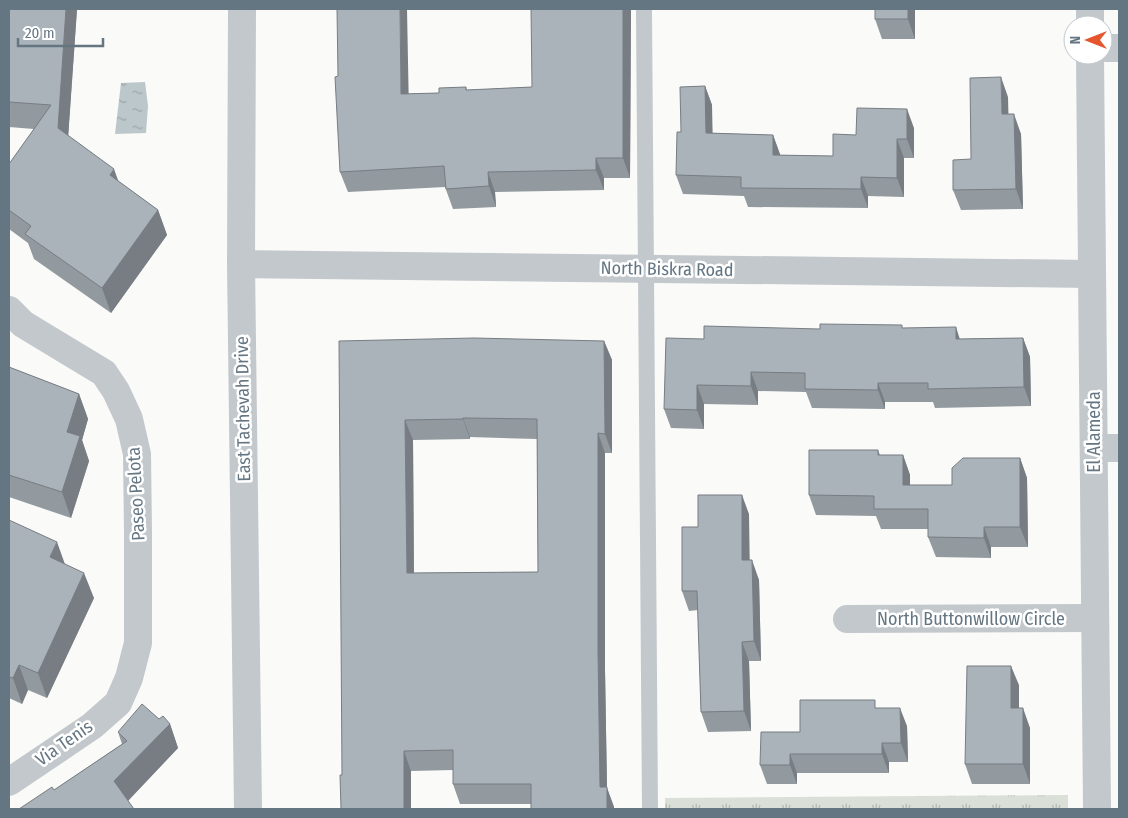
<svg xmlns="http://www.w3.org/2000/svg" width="1128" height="818" viewBox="0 0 1128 818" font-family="'Fira Sans Condensed',sans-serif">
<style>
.grass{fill:url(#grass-tufts)}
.water{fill:url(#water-ripples)}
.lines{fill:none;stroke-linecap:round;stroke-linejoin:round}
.service{stroke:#c3c8cc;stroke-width:16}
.minor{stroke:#c3c8cc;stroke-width:28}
.tertiary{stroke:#c3c8cc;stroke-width:28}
.wall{fill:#929a9f;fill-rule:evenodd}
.shaded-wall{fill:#777d82}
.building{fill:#aab3b9;stroke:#777d82;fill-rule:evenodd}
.labels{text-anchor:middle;stroke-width:5;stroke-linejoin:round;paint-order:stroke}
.street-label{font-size:18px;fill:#657683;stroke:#fff}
</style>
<defs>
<pattern id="grass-tufts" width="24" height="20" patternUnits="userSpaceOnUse" patternTransform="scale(1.25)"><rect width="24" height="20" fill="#dadfd7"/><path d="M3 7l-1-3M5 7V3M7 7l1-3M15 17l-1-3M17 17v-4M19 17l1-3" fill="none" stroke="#b4b9b4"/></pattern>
<pattern id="water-ripples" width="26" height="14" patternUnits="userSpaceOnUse" patternTransform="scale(1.25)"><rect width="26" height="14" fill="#bbc7cb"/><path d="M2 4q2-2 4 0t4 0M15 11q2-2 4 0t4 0" fill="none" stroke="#9ca6aa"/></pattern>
</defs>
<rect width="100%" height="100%" fill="#fafaf8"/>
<path class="grass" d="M 1068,795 L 1068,809 L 665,809 L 665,798 Z"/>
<path class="water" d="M 145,82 L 148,106 L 146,133 L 115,134 L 121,83 Z"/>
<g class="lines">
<path class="service" d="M 644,9 L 650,809"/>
<g class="minor">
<path d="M 1090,9 L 1090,25"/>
<path d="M 1103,48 L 1119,48"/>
<path d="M 1090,55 L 1097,809"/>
<path d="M 241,264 L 1092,274"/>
<path d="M 9,310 L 23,324 L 104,373 L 116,391 L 129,419 L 137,454 L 138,533 L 138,643 L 129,678 L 118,703 L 92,726 L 9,782"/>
<path d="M 1094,448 L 1119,448"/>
<path d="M 847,619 L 1095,618"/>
</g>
<path class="tertiary" d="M 242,9 L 241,264 L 248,809"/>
</g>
<g class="wall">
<path d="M 9,9 L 77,9 L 68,136 L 118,181 L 158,210 L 167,235 L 111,313 L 34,259 L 28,243 L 9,229 L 9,164 L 34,129 L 9,127 Z"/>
<path d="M 631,9 L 630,178 L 604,178 L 604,190 L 495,192 L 496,207 L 453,209 L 445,187 L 348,192 L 340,172 L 408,94 L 439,93 L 466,87 L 467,90 L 532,87 Z"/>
<path d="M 915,9 L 915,39 L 882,39 L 875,19 Z"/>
<path d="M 705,86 L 712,105 L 712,133 L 773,135 L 780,155 L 833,156 L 856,135 L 914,128 L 914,158 L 904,158 L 904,197 L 868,196 L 868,208 L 748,207 L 744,196 L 683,194 L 676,175 L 681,132 Z"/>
<path d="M 1008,97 L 1008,114 L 1021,134 L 1023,209 L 961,210 L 953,190 Z"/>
<path d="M 903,328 L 960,339 L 1023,338 L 1030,357 L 1031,406 L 935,408 L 933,402 L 885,402 L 885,409 L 812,408 L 806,392 L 758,391 L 758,405 L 704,404 L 704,429 L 671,428 L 664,409 L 704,339 L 820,329 Z"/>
<path d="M 339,341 L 604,341 L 612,360 L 612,453 L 605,453 L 605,670 L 607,788 L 614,807 L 614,809 L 531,809 L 531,804 L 460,804 L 453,784 L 453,770 L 411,771 L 411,809 ZM 470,437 L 537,439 L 538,572 L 414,573 L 413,440 L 470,439 Z"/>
<path d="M 9,367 L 79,394 L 88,419 L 82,440 L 89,461 L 71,518 L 9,497 Z"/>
<path d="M 878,450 L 880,455 L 903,455 L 910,475 L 910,485 L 952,485 L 1020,458 L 1027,478 L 1028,547 L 991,547 L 991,558 L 936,557 L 928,537 L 928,529 L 881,529 L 876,516 L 816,515 L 809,495 Z"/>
<path d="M 749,514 L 749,560 L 759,580 L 761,661 L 749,661 L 751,731 L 708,732 L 701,712 L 698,610 L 689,611 L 682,591 L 698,527 Z"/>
<path d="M 9,520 L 65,564 L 94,598 L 47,698 L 28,690 L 22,704 L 9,698 Z"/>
<path d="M 1019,685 L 1019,708 L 1030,728 L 1030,784 L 972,784 L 965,764 Z"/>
<path d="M 878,708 L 907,726 L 908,762 L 889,762 L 889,773 L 797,773 L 797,784 L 767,784 L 760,765 L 800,732 Z"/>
<path d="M 159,719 L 170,724 L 178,748 L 128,801 L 54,790 L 122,744 L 118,732 Z"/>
</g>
<g class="shaded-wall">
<path d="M 66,9 L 77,9 L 67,154 L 58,128 Z"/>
<path d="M 400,9 L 407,9 L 409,114 L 401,94 Z"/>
<path d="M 623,9 L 631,9 L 630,178 L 623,158 Z"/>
<path d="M 908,9 L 915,9 L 915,39 L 908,19 Z"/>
<path d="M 1001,77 L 1008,97 L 1009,134 L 1002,114 Z"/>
<path d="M 705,86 L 712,105 L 713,152 L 706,133 Z"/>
<path d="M 907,109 L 914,128 L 914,158 L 907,139 Z"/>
<path d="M 1014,114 L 1021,134 L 1023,209 L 1016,189 Z"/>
<path d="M 773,135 L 780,154 L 779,174 L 773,155 Z"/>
<path d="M 897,139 L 904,158 L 904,197 L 897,178 Z"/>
<path d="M 596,158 L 604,178 L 604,190 L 596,170 Z"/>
<path d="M 114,169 L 123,194 L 110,175 Z"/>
<path d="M 488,172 L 495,192 L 496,207 L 489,186 Z"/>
<path d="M 861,177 L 868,196 L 868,208 L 861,189 Z"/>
<path d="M 158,210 L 167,235 L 111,313 L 102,288 Z"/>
<path d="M 956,327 L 962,346 L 956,339 Z"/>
<path d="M 1023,338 L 1030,357 L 1031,406 L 1024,387 Z"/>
<path d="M 604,341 L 612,360 L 612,453 L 605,434 Z"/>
<path d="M 751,372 L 758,391 L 758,405 L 751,386 Z"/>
<path d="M 878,383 L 885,402 L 885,409 L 878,390 Z"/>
<path d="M 697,385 L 704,404 L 704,429 L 697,410 Z"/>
<path d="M 79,394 L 88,419 L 82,440 L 89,461 L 71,518 L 62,492 L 67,432 Z"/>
<path d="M 463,418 L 470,437 L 470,439 L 463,419 Z"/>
<path d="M 405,420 L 413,440 L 414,593 L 407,573 Z"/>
<path d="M 598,433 L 605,453 L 605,670 L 607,788 L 614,807 L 614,809 L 607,809 L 600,787 L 598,651 Z"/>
<path d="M 903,455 L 910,475 L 910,505 L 903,485 Z"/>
<path d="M 1020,458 L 1027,478 L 1028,547 L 1020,527 Z"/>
<path d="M 742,495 L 749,514 L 750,580 L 742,560 Z"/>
<path d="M 984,527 L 991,547 L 991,558 L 984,538 Z"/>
<path d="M 57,542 L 66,567 L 50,557 Z"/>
<path d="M 752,560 L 759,580 L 761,661 L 754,641 Z"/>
<path d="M 84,573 L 94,598 L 47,698 L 38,673 Z"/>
<path d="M 742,642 L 749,661 L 751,731 L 744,711 Z"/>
<path d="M 19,665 L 28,690 L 22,704 L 13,678 Z"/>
<path d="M 1011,666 L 1019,685 L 1019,728 L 1011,708 Z"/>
<path d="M 900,708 L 907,726 L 908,762 L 901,743 Z"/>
<path d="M 1023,708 L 1030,728 L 1030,784 L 1023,764 Z"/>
<path d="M 170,724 L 178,748 L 123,806 L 114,781 Z"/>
<path d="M 882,743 L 889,762 L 889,773 L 882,754 Z"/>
<path d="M 404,751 L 411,771 L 411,809 L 404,809 Z"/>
<path d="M 790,754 L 797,773 L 797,784 L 790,765 Z"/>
</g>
<g class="building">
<path d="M 9,9 L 66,9 L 58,128 L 114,169 L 110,175 L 158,210 L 102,288 L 25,234 L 31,226 L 9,210 L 9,164 L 51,105 L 9,102 Z"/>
<path d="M 337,9 L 400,9 L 401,94 L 439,93 L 439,88 L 466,87 L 466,90 L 532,87 L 531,9 L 623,9 L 623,158 L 596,158 L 596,170 L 488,172 L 489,186 L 446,189 L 444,166 L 340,172 L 335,77 L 338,76 Z"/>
<rect x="875" y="9" width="33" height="10"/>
<path d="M 1001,77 L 1002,114 L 1014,114 L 1016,189 L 953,190 L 953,160 L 971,159 L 970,78 Z"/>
<path d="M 705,86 L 706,133 L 773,135 L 773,155 L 833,156 L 833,134 L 856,135 L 857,108 L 907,109 L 907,139 L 897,139 L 897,178 L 861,177 L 861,189 L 741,188 L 741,177 L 676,175 L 677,132 L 681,132 L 680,87 Z"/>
<path d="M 820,324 L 902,325 L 902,328 L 956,327 L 956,339 L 1023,338 L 1024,387 L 928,389 L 928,383 L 878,383 L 878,390 L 805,389 L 805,373 L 751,372 L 751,386 L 697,385 L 697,410 L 664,409 L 666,338 L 704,339 L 704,326 L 820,329 Z"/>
<path d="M 474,338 L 604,341 L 605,434 L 598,433 L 598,651 L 600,787 L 607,787 L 607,809 L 531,809 L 531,784 L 453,784 L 453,750 L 404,751 L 404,809 L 341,809 L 340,775 L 342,775 L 339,341 ZM 463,418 L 537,419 L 538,572 L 407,573 L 405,420 L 463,419 Z"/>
<path d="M 9,367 L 79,394 L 67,432 L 80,436 L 62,492 L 9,475 Z"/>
<path d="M 809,450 L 878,450 L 878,455 L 903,455 L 903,485 L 952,485 L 952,468 L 963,458 L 1020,458 L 1020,527 L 984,527 L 984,538 L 928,537 L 928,509 L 874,509 L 874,496 L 809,495 Z"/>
<path d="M 698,495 L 742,495 L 742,560 L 752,560 L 754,641 L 742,642 L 744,711 L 701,712 L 697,591 L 682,591 L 682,527 L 698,527 Z"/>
<path d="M 9,520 L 57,542 L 50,557 L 84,573 L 38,673 L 19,665 L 13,678 L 9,677 Z"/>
<path d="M 967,666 L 1011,666 L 1011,708 L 1023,708 L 1023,764 L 965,764 Z"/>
<path d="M 800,700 L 875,700 L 875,708 L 900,708 L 901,743 L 882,743 L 882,754 L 790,754 L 790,765 L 760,765 L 761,732 L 800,732 Z"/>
<path d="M 142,704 L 159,719 L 163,716 L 170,724 L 114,781 L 134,809 L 19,809 L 52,787 L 54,790 L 127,741 L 118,732 Z"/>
</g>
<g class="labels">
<g class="street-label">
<text transform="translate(667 269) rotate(1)" y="6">North Biskra Road</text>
<text transform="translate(243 409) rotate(-91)" y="6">East Tachevah Drive</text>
<text transform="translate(1094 432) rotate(-90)" y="6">El Alameda</text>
<text transform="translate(136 494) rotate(-93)" y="6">Paseo Pelota</text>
<text x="971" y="625">North Buttonwillow Circle</text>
<text transform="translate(64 743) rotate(-35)" y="6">Via Tenis</text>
</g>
</g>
<rect width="1128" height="818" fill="none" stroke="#657683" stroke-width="20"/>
<g transform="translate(1088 40) rotate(270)"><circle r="24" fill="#ffffff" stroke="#c1c8cd"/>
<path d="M0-4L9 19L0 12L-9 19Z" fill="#e4572e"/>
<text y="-8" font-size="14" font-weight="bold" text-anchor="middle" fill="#657683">N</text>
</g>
<path d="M18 38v8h85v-8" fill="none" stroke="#657683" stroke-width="2.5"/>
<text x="25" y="38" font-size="15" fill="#657683" stroke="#ffffff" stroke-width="4" paint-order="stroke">20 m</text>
</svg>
